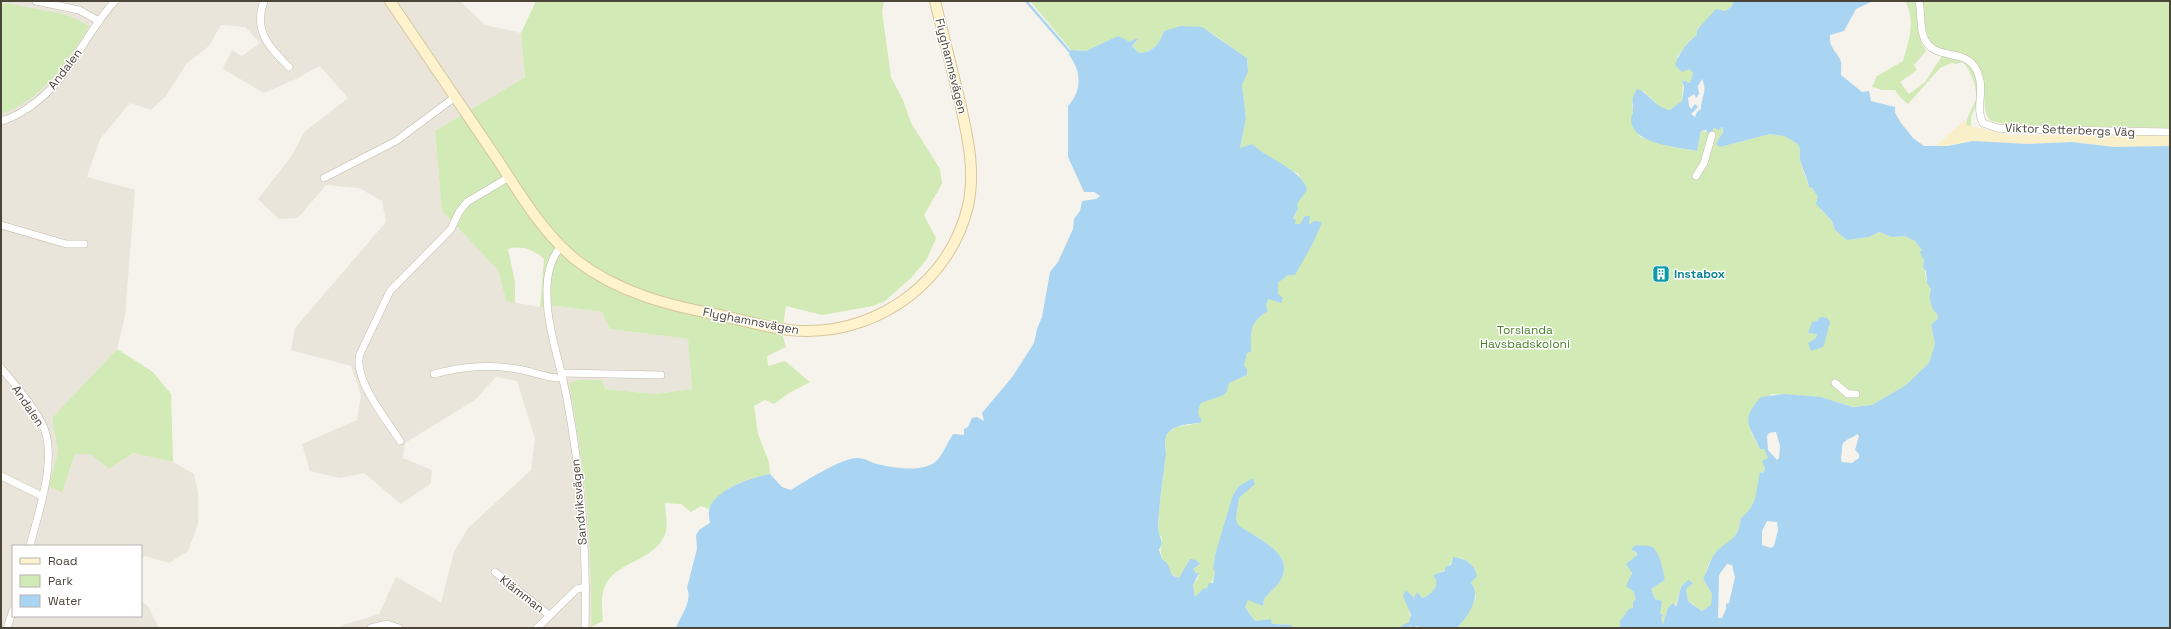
<svg xmlns="http://www.w3.org/2000/svg" width="2171" height="629" viewBox="0 0 2171 629" font-family="'Space Grotesk',sans-serif">
<style>
.residential{fill:#eae5da}
.green{fill:#d2eab5}
.sand{fill:#f9efc9}
.water{fill:#a9d4f2;fill-rule:evenodd}
.lines{fill:none;stroke-linecap:round;stroke-linejoin:round}
.stream{stroke:#a9d4f2;stroke-width:2.5}
.street-casing{stroke:#c2bbae;stroke-width:8}
.secondary-casing{stroke:#d6c79b;stroke-width:12}
.street{stroke:#fff;stroke-width:7}
.secondary{stroke:#fff3cd;stroke-width:10}
.labels{text-anchor:middle;stroke-width:3;stroke-linejoin:round;paint-order:stroke}
.street-label{font-size:12px;fill:#4b4439;stroke:#fff}
.culture-label{font-size:12px;font-weight:bold;fill:#0d838f;stroke:#fff;text-anchor:start}
.park-label{font-size:12px;fill:#4a7f2a;stroke:#fff}
</style>
<rect width="100%" height="100%" fill="#f6f3ec"/>
<path class="residential" d="M 1,1 L 460,1 L 485,25 L 521,33 L 525,77 L 435,131 L 442,211 L 498,270 L 506,301 L 540,307 L 559,306 L 602,312 L 610,329 L 688,339 L 692,389 L 655,394 L 605,389 L 569,383 L 579,433 L 587,513 L 592,584 L 591,628 L 338,628 L 343,625 L 379,614 L 396,577 L 441,602 L 454,552 L 468,528 L 531,470 L 535,439 L 517,381 L 496,377 L 475,400 L 405,443 L 403,458 L 432,470 L 431,483 L 401,504 L 364,473 L 339,478 L 310,471 L 302,444 L 357,420 L 361,395 L 351,366 L 291,350 L 295,328 L 386,222 L 382,201 L 359,188 L 326,185 L 298,218 L 279,219 L 258,199 L 291,157 L 304,132 L 348,98 L 320,66 L 296,79 L 264,93 L 223,69 L 232,50 L 242,56 L 260,43 L 245,27 L 221,25 L 209,46 L 187,63 L 166,96 L 151,110 L 130,103 L 100,139 L 87,177 L 135,190 L 125,316 L 117,349 L 52,418 L 58,451 L 49,486 L 62,493 L 75,454 L 90,454 L 109,469 L 133,453 L 173,462 L 194,474 L 198,492 L 198,524 L 188,551 L 169,563 L 145,556 L 141,559 L 141,546 L 13,546 L 13,616 L 141,616 L 141,601 L 148,606 L 159,628 L 1,628 L 1,114 L 6,3 L 1,4 Z"/>
<g class="green">
<path d="M 536,1 L 884,1 L 882,11 L 891,77 L 903,100 L 911,123 L 940,169 L 942,184 L 924,215 L 936,238 L 927,259 L 911,278 L 885,301 L 873,306 L 822,315 L 786,306 L 782,334 L 786,347 L 767,356 L 768,366 L 785,361 L 810,382 L 789,393 L 774,404 L 765,400 L 754,406 L 758,434 L 769,462 L 770,474 C 748,478 719,488 709,509 L 701,506 L 691,512 L 681,504 L 665,503 C 665,511 668,522 666,531 C 659,559 621,560 607,582 C 600,592 602,610 603,621 L 591,627 C 593,546 584,463 569,383 L 579,380 L 602,380 L 605,389 L 655,394 L 692,389 L 688,339 L 610,329 L 602,312 L 559,306 L 540,307 L 544,259 C 534,250 521,245 508,249 L 515,282 L 515,303 L 506,301 L 498,270 L 442,211 L 435,131 L 525,77 L 521,33 Z"/>
<path d="M 1030,1 L 1734,1 L 1731,7 L 1725,11 L 1720,10 L 1697,29 L 1697,35 L 1690,40 L 1677,57 L 1693,73 L 1690,83 L 1683,80 L 1682,101 L 1670,110 L 1662,109 L 1644,91 L 1632,104 L 1633,112 L 1631,119 L 1640,137 L 1667,146 L 1697,151 L 1701,131 L 1713,133 L 1713,128 L 1720,130 L 1720,127 L 1723,128 L 1720,147 L 1770,134 L 1784,136 L 1799,144 L 1800,161 L 1809,187 L 1812,188 L 1818,197 L 1820,209 L 1832,221 L 1835,230 L 1847,240 L 1869,237 L 1879,232 L 1892,237 L 1905,236 L 1915,241 L 1922,250 L 1926,280 L 1931,289 C 1926,300 1937,308 1938,318 L 1931,325 L 1935,344 L 1929,363 L 1906,385 L 1872,405 L 1853,407 L 1821,397 L 1771,394 L 1751,432 L 1760,449 L 1764,448 L 1768,458 L 1763,473 L 1761,472 C 1755,493 1759,503 1741,518 C 1737,546 1724,540 1711,560 C 1707,566 1707,572 1703,578 L 1712,594 L 1711,605 L 1702,611 C 1697,608 1694,603 1688,601 L 1686,589 L 1689,585 L 1681,587 L 1675,607 L 1668,608 L 1663,625 L 1661,617 L 1664,615 L 1659,614 L 1661,601 L 1655,599 L 1651,589 L 1665,580 L 1655,550 L 1633,551 L 1637,553 L 1634,560 L 1630,560 L 1633,591 L 1636,599 L 1633,608 L 1625,614 L 1620,628 L 1458,628 L 1476,598 L 1474,587 L 1471,583 L 1472,565 L 1462,558 L 1453,557 C 1450,568 1445,571 1434,575 C 1442,584 1431,596 1422,598 L 1417,593 L 1414,598 L 1406,599 L 1411,619 L 1406,625 L 1401,626 L 1402,628 L 1292,628 L 1292,625 L 1272,624 L 1270,619 L 1255,621 L 1245,606 L 1248,599 L 1263,606 L 1264,599 C 1271,590 1279,586 1283,575 C 1292,553 1253,534 1238,526 L 1236,519 L 1239,498 L 1253,485 L 1239,486 L 1215,555 L 1213,568 L 1215,571 C 1214,584 1205,590 1195,597 L 1193,585 L 1198,578 L 1199,573 L 1196,573 L 1193,569 L 1200,564 L 1189,562 L 1179,578 C 1163,572 1158,554 1162,538 L 1158,533 L 1159,512 L 1166,452 L 1165,438 L 1168,433 L 1177,427 L 1200,423 L 1197,411 L 1201,403 L 1224,395 L 1228,383 L 1247,375 L 1244,366 L 1247,353 L 1251,352 C 1251,331 1249,323 1268,311 L 1266,305 L 1268,298 L 1281,303 L 1278,294 L 1278,283 L 1288,275 L 1295,275 L 1309,225 L 1306,216 L 1300,224 L 1295,225 L 1293,218 L 1296,214 L 1297,204 L 1307,190 L 1298,174 L 1260,152 L 1252,145 L 1240,148 L 1246,118 L 1242,85 L 1248,72 L 1247,58 C 1216,37 1205,19 1164,31 C 1159,44 1154,52 1139,53 L 1132,46 L 1138,40 L 1135,39 L 1130,43 L 1118,36 L 1086,51 L 1071,50 Z"/>
<path d="M 1905,1 L 1915,1 L 1921,42 L 1926,51 L 1914,65 L 1917,70 L 1900,82 L 1909,94 L 1925,82 L 1942,56 C 1948,57 1955,58 1961,60 C 1975,65 1982,86 1978,100 C 1975,109 1970,115 1971,126 L 1966,125 C 1967,115 1973,108 1976,99 C 1978,90 1970,67 1962,62 L 1956,64 L 1951,63 L 1940,68 L 1908,104 L 1900,97 L 1895,90 L 1882,90 L 1872,87 L 1877,76 L 1903,61 C 1909,41 1916,20 1905,1 Z"/>
<path d="M 1923,1 L 2170,1 L 2170,128 L 2009,125 L 1991,121 C 1978,108 1991,84 1977,64 C 1964,47 1941,57 1931,43 C 1923,32 1924,14 1923,1 Z"/>
<path d="M 6,3 L 67,15 L 89,26 C 68,63 42,99 1,114 L 1,4 Z"/>
<path d="M 117,349 L 153,372 L 171,394 L 173,462 L 133,453 L 109,469 L 90,454 L 75,454 L 62,493 L 49,486 L 58,451 L 52,418 Z"/>
</g>
<path class="sand" d="M 1966,119 L 1966,125 L 2009,135 L 2170,135 L 2170,146 L 2114,147 L 2072,142 L 2027,144 L 1973,141 L 1935,147 Z"/>
<g class="water">
<path d="M 1734,1 L 1873,1 L 1856,9 L 1844,31 L 1830,35 C 1829,47 1835,50 1840,59 C 1842,63 1841,70 1841,75 L 1862,92 L 1869,91 L 1871,101 L 1895,107 L 1895,113 L 1901,123 L 1913,138 L 1924,146 L 1948,146 L 1973,141 L 2027,144 L 2072,142 L 2114,147 L 2170,146 L 2170,628 L 1620,628 L 1620,621 L 1629,609 L 1633,608 L 1633,602 L 1636,599 L 1633,591 L 1626,586 L 1632,573 L 1626,564 L 1637,555 L 1637,553 L 1631,549 L 1636,545 C 1641,546 1648,545 1652,547 C 1660,552 1663,571 1665,580 L 1651,589 L 1655,599 L 1662,601 L 1660,614 L 1664,615 L 1661,617 L 1663,624 L 1668,608 L 1673,603 L 1676,607 L 1681,587 L 1688,580 L 1693,583 L 1686,589 L 1688,601 L 1702,611 L 1711,605 L 1712,594 L 1703,578 C 1708,571 1709,562 1714,555 C 1727,537 1737,545 1741,518 C 1759,503 1755,493 1760,472 L 1763,473 L 1765,468 L 1762,461 L 1768,458 L 1764,449 L 1760,449 C 1749,424 1740,421 1761,397 L 1784,394 L 1821,397 L 1853,407 L 1872,405 L 1906,385 L 1929,363 L 1935,344 L 1931,325 L 1938,318 L 1937,314 C 1931,309 1928,296 1931,289 L 1927,283 L 1926,271 L 1923,267 L 1924,261 L 1920,252 L 1922,250 L 1915,241 L 1905,236 L 1892,237 L 1879,232 L 1869,237 L 1847,240 L 1835,230 L 1832,221 L 1816,204 L 1818,197 L 1812,188 L 1809,187 C 1807,177 1803,170 1800,160 C 1799,154 1801,150 1798,144 L 1784,136 L 1770,134 L 1720,147 L 1716,144 L 1723,132 L 1723,128 L 1721,127 L 1720,130 L 1713,128 L 1713,133 L 1708,134 L 1706,130 L 1701,131 L 1697,151 C 1679,147 1630,145 1631,118 C 1631,116 1633,114 1633,112 C 1633,102 1631,98 1637,89 C 1650,93 1655,108 1670,110 L 1682,101 L 1684,87 L 1682,80 L 1690,83 L 1693,73 L 1689,69 L 1682,72 L 1675,65 C 1679,53 1688,41 1697,35 L 1697,30 L 1716,9 L 1725,11 L 1731,7 ZM 1702,79 C 1708,92 1701,96 1701,109 L 1697,112 L 1695,117 L 1691,114 L 1698,107 L 1695,104 L 1691,109 L 1689,106 L 1688,98 L 1694,94 L 1696,98 L 1699,94 L 1698,86 ZM 1776,432 L 1780,446 L 1779,458 L 1777,460 L 1768,450 L 1767,436 L 1769,433 ZM 1857,434 L 1859,436 L 1855,450 L 1859,454 L 1859,458 L 1852,463 L 1842,462 C 1840,457 1842,455 1842,449 C 1842,439 1850,440 1857,434 ZM 1767,521 L 1777,522 L 1778,530 L 1774,546 L 1771,548 L 1762,545 L 1762,531 ZM 1727,564 L 1732,565 L 1735,577 L 1729,603 L 1726,604 L 1726,609 L 1722,618 L 1718,618 L 1719,575 Z"/>
<path d="M 1181,26 L 1202,27 L 1247,58 L 1248,72 L 1242,85 L 1246,118 L 1240,148 L 1252,144 C 1267,159 1302,169 1307,190 L 1297,204 L 1298,209 L 1293,218 L 1296,220 L 1295,224 L 1300,224 L 1305,216 L 1310,216 L 1309,225 L 1314,221 L 1322,222 L 1314,241 L 1295,275 L 1288,275 L 1278,283 L 1278,294 L 1283,298 L 1281,303 L 1268,299 L 1266,305 L 1268,311 C 1249,323 1251,331 1251,352 L 1247,353 L 1244,366 L 1247,369 L 1247,375 L 1229,383 L 1227,391 L 1224,395 L 1201,403 C 1198,410 1196,414 1202,420 L 1200,423 C 1190,424 1176,424 1168,433 C 1163,438 1166,447 1166,454 C 1163,478 1159,503 1158,527 C 1158,537 1165,540 1159,550 L 1162,559 L 1167,563 L 1172,575 L 1179,578 L 1190,559 L 1196,560 L 1200,564 L 1193,569 L 1196,573 L 1199,573 L 1193,585 L 1195,597 L 1203,589 L 1207,588 L 1209,583 L 1213,583 L 1215,571 L 1213,569 L 1215,555 L 1233,495 L 1239,486 L 1253,478 L 1255,484 L 1239,498 L 1236,519 L 1238,525 C 1252,535 1292,552 1283,575 C 1279,586 1271,590 1264,599 L 1263,606 L 1248,600 L 1245,607 L 1255,621 L 1271,619 L 1272,624 L 1292,625 L 1292,628 L 676,628 C 680,617 693,601 687,588 L 697,549 L 696,535 L 700,529 L 710,523 C 709,518 708,511 710,507 C 717,489 752,477 770,474 L 782,487 L 791,490 C 805,481 842,458 857,458 C 865,458 870,462 877,464 C 893,468 928,474 939,458 C 944,451 948,442 953,434 L 964,435 L 964,429 L 968,427 L 972,418 L 977,417 L 984,421 L 982,413 L 1013,376 L 1034,343 L 1037,329 L 1042,317 L 1050,272 L 1058,262 L 1073,229 L 1074,219 L 1080,211 L 1082,201 L 1096,199 L 1100,196 L 1094,192 L 1084,192 L 1068,157 L 1068,106 C 1082,90 1082,72 1069,55 L 1071,50 L 1086,51 L 1118,36 L 1130,42 L 1135,39 L 1138,39 L 1132,46 L 1139,53 C 1154,52 1159,44 1164,31 Z"/>
<path d="M 1820,317 L 1827,318 L 1830,322 L 1824,345 L 1823,347 L 1811,351 L 1808,343 L 1816,338 L 1817,334 L 1808,333 L 1812,322 L 1817,321 Z"/>
<path d="M 1453,557 C 1465,558 1475,564 1477,576 L 1471,583 C 1481,594 1471,611 1463,621 C 1461,624 1459,624 1458,628 L 1420,628 L 1417,626 L 1413,628 L 1410,626 L 1409,628 L 1402,628 L 1401,626 L 1409,622 L 1411,615 L 1403,596 L 1406,590 L 1414,598 L 1417,592 L 1422,598 C 1431,596 1442,584 1433,575 L 1445,571 L 1445,567 L 1451,565 Z"/>
</g>
<g class="lines">
<path class="stream" d="M 1026,1 L 1070,52"/>
<defs>
<g id="street">
<path d="M 36,1 L 79,10 L 99,21"/>
<path d="M 264,1 C 253,31 269,47 289,67"/>
<path d="M 1919,1 C 1922,14 1919,29 1925,40 C 1936,61 1965,48 1976,69 C 1987,89 1974,107 1983,123 L 1997,128 L 2007,129 L 2170,132"/>
<path d="M 1,121 C 11,119 20,113 28,108 C 73,77 81,38 115,1"/>
<path d="M 1696,176 L 1704,163 L 1712,135"/>
<path d="M 324,178 L 396,141 L 455,97"/>
<path d="M 1,225 L 66,244 L 84,244"/>
<path d="M 561,247 C 550,258 546,279 547,295 C 547,329 561,365 567,399 C 581,474 587,552 585,628"/>
<path d="M 1,368 C 15,384 36,409 44,428 C 57,461 38,513 30,546"/>
<path d="M 562,373 L 661,375"/>
<path d="M 434,374 C 465,366 491,364 523,370 C 536,373 550,379 563,378"/>
<path d="M 1835,383 L 1848,394 L 1856,394"/>
<path d="M 400,441 C 387,420 352,378 360,354 L 390,291 L 451,229 L 459,212 L 467,202 L 509,177"/>
<path d="M 1,476 L 42,496"/>
<path d="M 495,572 L 549,615"/>
<path d="M 7,628 L 13,610"/>
<path d="M 371,628 L 387,624 L 399,628"/>
<path d="M 537,628 L 577,589 L 586,587"/>
</g>
<path id="secondary" d="M 390,1 C 424,51 457,100 491,150 C 517,188 540,231 576,260 C 619,293 667,305 719,315 C 747,321 778,331 807,331 C 882,331 950,280 968,206 C 976,169 967,134 959,98 C 951,66 943,33 935,1"/>
</defs>
<use href="#street" class="street-casing"/>
<use href="#secondary" class="secondary-casing"/>
<use href="#street" class="street"/>
<use href="#secondary" class="secondary"/>
</g>
<defs>
<symbol id="building-square" viewBox="-11 -11 22 22"><rect x="-9" y="-9" width="18" height="18" rx="4" fill="#0f9aa8" stroke="#fff"/><path d="M-4-6H4V6H1V3H-1V6H-4ZM-2.5-4.3h1.7v1.8h-1.7ZM.8-4.3h1.7v1.8H.8ZM-2.5-1h1.7V.8h-1.7ZM.8-1h1.7V.8H.8Z" fill="#fff"/></symbol>
</defs>
<g fill-rule="evenodd">
<use href="#building-square" x="1651" y="264" width="20" height="20"/>
</g>
<g class="labels">
<g class="street-label">
<text transform="translate(951 66) rotate(76)" y="4">Flyghamnsvägen</text>
<text transform="translate(65 69) rotate(-53)" y="4">Andalen</text>
<text transform="translate(2070 130) rotate(2)" y="4">Viktor Setterbergs Väg</text>
<text transform="translate(751 321) rotate(11)" y="4">Flyghamnsvägen</text>
<text transform="translate(28 406) rotate(56)" y="4">Andalen</text>
<text transform="translate(579 502) rotate(-95)" y="4">Sandviksvägen</text>
<text transform="translate(522 594) rotate(38)" y="4">Klämman</text>
</g>
<g class="culture-label">
<text x="1674" y="278">Instabox</text>
</g>
<g class="park-label">
<text x="1525" y="334">Torslanda<tspan x="1525" dy="14">Havsbadskoloni</tspan></text>
</g>
</g>
<rect width="2171" height="629" fill="none" stroke="#4b4439" stroke-width="4"/>
<rect x="12" y="545" width="130" height="72" fill="#ffffff" stroke="#b7b4b0"/>
<rect x="20" y="558" width="20" height="6" fill="#fff3cd" stroke="#b7b4b0"/>
<text x="48" y="565" font-size="12" fill="#4b4439">Road</text>
<rect x="20" y="575" width="20" height="12" fill="#d2eab5" stroke="#b7b4b0"/>
<text x="48" y="585" font-size="12" fill="#4b4439">Park</text>
<rect x="20" y="595" width="20" height="12" fill="#a9d4f2" stroke="#b7b4b0"/>
<text x="48" y="605" font-size="12" fill="#4b4439">Water</text>
</svg>
